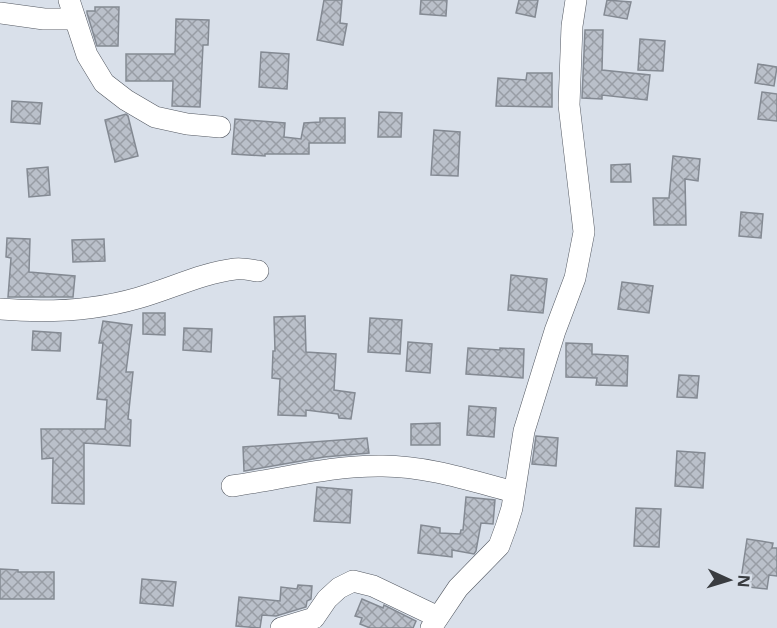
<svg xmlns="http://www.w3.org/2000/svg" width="777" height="628" viewBox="0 0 777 628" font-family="'Noto Sans',sans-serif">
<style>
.building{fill:url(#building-cross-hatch);stroke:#848a93;stroke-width:1.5}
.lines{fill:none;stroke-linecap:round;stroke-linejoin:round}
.street-casing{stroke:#545962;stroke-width:22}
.street{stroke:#fff;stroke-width:21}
</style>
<defs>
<pattern id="building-cross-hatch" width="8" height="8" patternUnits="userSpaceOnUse" patternTransform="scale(1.5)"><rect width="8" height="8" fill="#bac0ca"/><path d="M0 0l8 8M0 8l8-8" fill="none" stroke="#989da5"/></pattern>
</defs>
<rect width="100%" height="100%" fill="#d9e0ea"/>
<g class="building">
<path d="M 324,0 L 342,0 L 340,23 L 347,24 L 343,45 L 317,40 Z"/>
<path d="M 421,0 L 447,0 L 446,16 L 420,14 Z"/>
<path d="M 519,0 L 538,0 L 535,17 L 516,13 Z"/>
<path d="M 607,0 L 631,2 L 627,19 L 604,15 Z"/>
<path d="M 95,7 L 119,7 L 118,46 L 97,46 L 87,13 L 87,11 L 95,11 Z"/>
<path d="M 176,19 L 209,20 L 208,45 L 203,45 L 200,107 L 172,106 L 173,81 L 126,81 L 126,54 L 175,54 Z"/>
<path d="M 585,30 L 603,30 L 602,70 L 650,75 L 647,100 L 602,95 L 602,99 L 582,98 Z"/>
<path d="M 640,39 L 665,41 L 663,71 L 638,70 Z"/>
<path d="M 261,52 L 289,54 L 287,89 L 259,87 Z"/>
<path d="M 758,64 L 777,67 L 774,86 L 755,83 Z"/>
<path d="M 527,73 L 552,73 L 552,107 L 496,106 L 498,78 L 526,80 Z"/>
<path d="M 762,92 L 777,94 L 777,121 L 758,119 Z"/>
<path d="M 12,101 L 42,103 L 40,124 L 11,122 Z"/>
<path d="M 379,112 L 402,113 L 401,137 L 378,137 Z"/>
<path d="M 126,114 L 128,116 L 138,156 L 115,162 L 105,120 Z"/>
<path d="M 320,118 L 345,118 L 345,143 L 309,143 L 309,154 L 265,154 L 265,156 L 232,154 L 235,119 L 285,123 L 284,137 L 301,139 L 304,123 L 320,122 Z"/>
<path d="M 434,130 L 460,132 L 458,176 L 431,175 Z"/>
<path d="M 673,156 L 700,159 L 698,181 L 685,179 L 686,225 L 654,225 L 653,198 L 669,198 Z"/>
<path d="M 630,164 L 631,182 L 611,182 L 611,165 Z"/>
<path d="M 48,167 L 50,195 L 29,197 L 27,169 Z"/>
<path d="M 741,212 L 763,214 L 761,238 L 739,236 Z"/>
<path d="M 7,238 L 30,239 L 29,272 L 75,276 L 73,297 L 8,297 L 11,258 L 6,257 Z"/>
<path d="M 104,239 L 105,261 L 73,262 L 72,240 Z"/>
<path d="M 511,275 L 547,279 L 543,313 L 508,310 Z"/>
<path d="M 622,282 L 653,286 L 649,313 L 618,309 Z"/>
<path d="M 143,313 L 165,313 L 165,335 L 143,334 Z"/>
<path d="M 305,316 L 306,352 L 336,354 L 334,390 L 355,393 L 351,419 L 339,418 L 338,414 L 306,410 L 306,416 L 278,415 L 280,379 L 272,378 L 273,351 L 275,351 L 274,317 Z"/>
<path d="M 370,318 L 402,320 L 400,354 L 368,352 Z"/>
<path d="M 103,321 L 132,325 L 126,372 L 133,372 L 128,419 L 131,420 L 130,446 L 84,443 L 84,504 L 52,503 L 53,458 L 42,459 L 41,429 L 105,429 L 107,400 L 97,399 L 103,343 L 99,343 Z"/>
<path d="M 184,328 L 212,329 L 211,352 L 183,350 Z"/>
<path d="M 33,331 L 61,333 L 60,351 L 32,350 Z"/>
<path d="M 408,342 L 432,344 L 430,373 L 406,371 Z"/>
<path d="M 566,343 L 592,344 L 592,354 L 628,356 L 627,386 L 596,385 L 597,378 L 566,377 Z"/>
<path d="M 468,348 L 500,350 L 500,348 L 524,349 L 523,378 L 466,374 Z"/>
<path d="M 679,375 L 699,376 L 697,398 L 677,397 Z"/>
<path d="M 469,406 L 496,408 L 494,437 L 467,435 Z"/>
<path d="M 440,423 L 440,445 L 411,445 L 411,424 Z"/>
<path d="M 536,436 L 558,438 L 556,466 L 532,464 Z"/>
<path d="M 367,438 L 369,453 L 324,457 L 244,471 L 243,447 Z"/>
<path d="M 677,451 L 705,453 L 703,488 L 675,486 Z"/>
<path d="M 317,487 L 352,490 L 350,523 L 314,521 Z"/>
<path d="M 466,497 L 495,500 L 493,524 L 481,523 L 476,551 L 474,554 L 452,550 L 452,557 L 418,553 L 421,525 L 440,528 L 440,533 L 460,534 L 461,530 L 463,530 Z"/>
<path d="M 636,508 L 661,509 L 659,547 L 634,546 Z"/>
<path d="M 747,539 L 773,543 L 772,548 L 777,548 L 777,576 L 769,575 L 767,589 L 740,586 Z"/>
<path d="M 0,569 L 18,570 L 18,572 L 54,572 L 54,599 L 0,599 Z"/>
<path d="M 142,579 L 176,582 L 173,606 L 140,603 Z"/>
<path d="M 298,585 L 312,586 L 311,599 L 307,601 L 306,607 L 276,616 L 262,615 L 260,628 L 236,626 L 239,597 L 280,601 L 281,587 L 297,589 Z"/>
<path d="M 362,599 L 383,608 L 384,605 L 416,621 L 413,628 L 370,628 L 360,624 L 362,618 L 355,616 Z"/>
</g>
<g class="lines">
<defs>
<g id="street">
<path d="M 69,0 L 87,55 L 104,83 L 126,100 L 155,117 L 187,124 L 220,127"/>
<path d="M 0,13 L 44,19 L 75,19"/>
<path d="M 0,309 C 46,313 93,311 138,298 C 170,289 202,273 235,269 C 242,268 251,270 258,271"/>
<path d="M 232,486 C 282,479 332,465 383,466 C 427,466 472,481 514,492"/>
<path d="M 281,628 L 314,618 L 327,599 L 339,588 L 353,581 L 373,586 L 438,617"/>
<path d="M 431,628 L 458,588 L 499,546 L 506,527 L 512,508 L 524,431 L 555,331 L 575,278 L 584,232 L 569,105 L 572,26 L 576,0"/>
</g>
</defs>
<use href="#street" class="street-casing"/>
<use href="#street" class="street"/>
</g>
<g transform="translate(729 580) rotate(94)" stroke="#d9e0ea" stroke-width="4.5" paint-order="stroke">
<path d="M0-4.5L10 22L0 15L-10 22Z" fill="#393c40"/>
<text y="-9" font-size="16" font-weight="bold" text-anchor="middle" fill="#393c40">N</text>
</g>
</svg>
